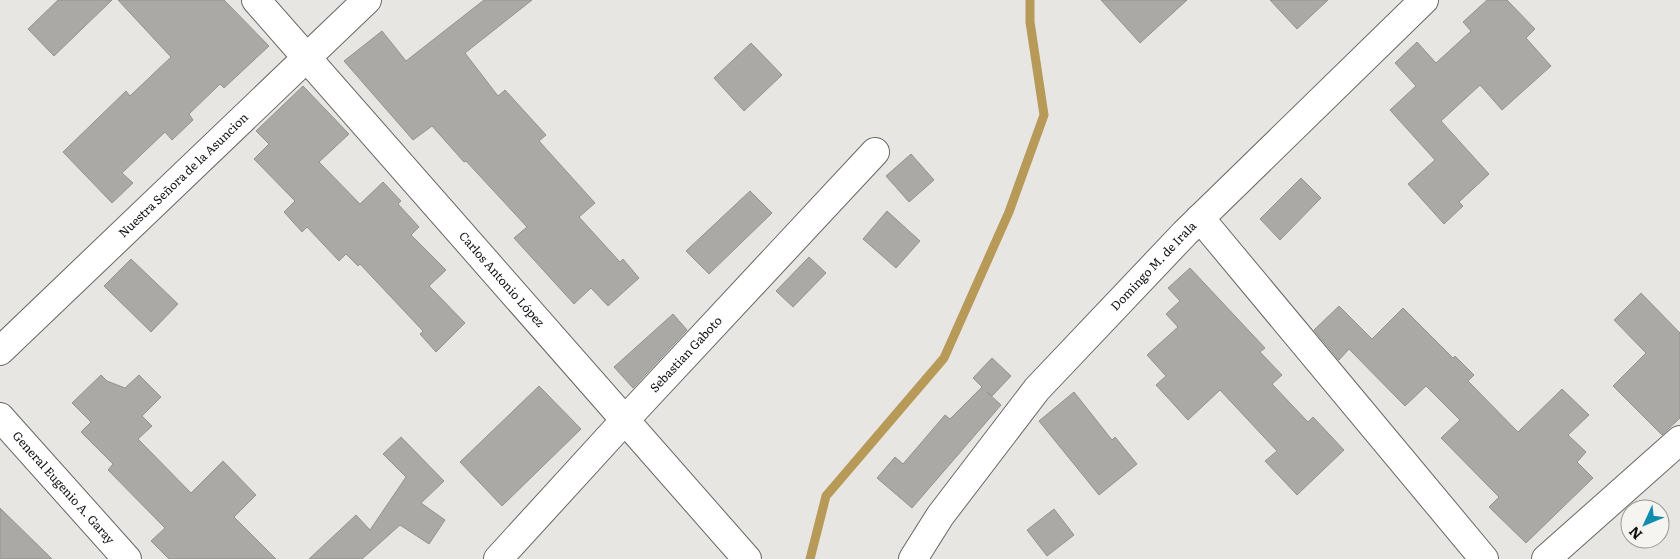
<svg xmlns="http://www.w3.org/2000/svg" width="1680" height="559" viewBox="0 0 1680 559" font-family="Literata,serif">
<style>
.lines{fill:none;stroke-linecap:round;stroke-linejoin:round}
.stream{stroke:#b89a58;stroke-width:9}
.building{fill:#aba9a6;stroke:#959390}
.street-casing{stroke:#686664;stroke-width:30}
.street{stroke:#fff;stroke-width:28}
.labels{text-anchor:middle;stroke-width:4.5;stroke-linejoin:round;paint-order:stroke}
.street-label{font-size:12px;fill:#10100e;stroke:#f5f4f0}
</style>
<rect width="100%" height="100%" fill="#e8e6e3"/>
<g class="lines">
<path class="stream" d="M 810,559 L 826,496 L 944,358 L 1009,212 L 1044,115 L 1030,22 L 1030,0"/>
</g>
<g class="building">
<path d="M 58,0 L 112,0 L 54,56 L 28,29 Z"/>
<path d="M 118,0 L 224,0 L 269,46 L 224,88 L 220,84 L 189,114 L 193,120 L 172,140 L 165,132 L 122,173 L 133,183 L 112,203 L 63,152 L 126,91 L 130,96 L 171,57 Z"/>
<path d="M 484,0 L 532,0 L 465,53 L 498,96 L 505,90 L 546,135 L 539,141 L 595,203 L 579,217 L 620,262 L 623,259 L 639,278 L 608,306 L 591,288 L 574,304 L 514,238 L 527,227 L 466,161 L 464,162 L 432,126 L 413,140 L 344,61 L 382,31 L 406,61 Z"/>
<path d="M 1101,0 L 1187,0 L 1140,43 Z"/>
<path d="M 1270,0 L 1328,0 L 1297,29 Z"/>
<path d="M 1487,0 L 1507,0 L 1535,29 L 1526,38 L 1551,66 L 1502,110 L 1480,85 L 1441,121 L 1489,174 L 1459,202 L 1463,206 L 1444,224 L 1408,184 L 1435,160 L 1390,110 L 1416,86 L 1395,63 L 1417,42 L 1436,63 L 1471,31 L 1463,22 Z"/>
<path d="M 751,43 L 782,75 L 744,111 L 714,78 Z"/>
<path d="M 303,86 L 349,134 L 319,162 L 360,204 L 383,182 L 401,201 L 398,204 L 419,227 L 411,235 L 446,270 L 429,286 L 465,323 L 436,352 L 420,334 L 423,331 L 360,264 L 358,266 L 346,254 L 339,261 L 307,227 L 302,232 L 284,212 L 295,201 L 254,159 L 269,144 L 256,131 Z"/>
<path d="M 911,154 L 934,180 L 909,202 L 886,176 Z"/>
<path d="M 1301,178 L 1321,198 L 1280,240 L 1260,219 Z"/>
<path d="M 750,191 L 772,213 L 709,274 L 686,251 Z"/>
<path d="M 887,211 L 920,241 L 896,268 L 863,239 Z"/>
<path d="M 809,257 L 826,273 L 793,307 L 776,291 Z"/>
<path d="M 131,259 L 178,304 L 151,332 L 104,286 Z"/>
<path d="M 1190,268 L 1265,348 L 1260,352 L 1282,375 L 1272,384 L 1308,422 L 1313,417 L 1344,450 L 1297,495 L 1265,461 L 1277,451 L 1220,390 L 1188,420 L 1156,385 L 1166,376 L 1147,355 L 1178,327 L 1166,314 L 1180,301 L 1168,288 Z"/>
<path d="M 1641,293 L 1680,333 L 1680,418 L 1662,435 L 1613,386 L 1646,353 L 1614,320 Z"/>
<path d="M 1339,306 L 1372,339 L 1403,308 L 1453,358 L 1455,356 L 1474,375 L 1468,381 L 1518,432 L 1562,389 L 1589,415 L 1568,435 L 1586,452 L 1577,462 L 1593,478 L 1526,543 L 1489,507 L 1499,497 L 1441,438 L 1460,420 L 1426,386 L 1405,406 L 1349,349 L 1339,360 L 1314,330 Z"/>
<path d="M 673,314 L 687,330 L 633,388 L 614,367 Z"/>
<path d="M 992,358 L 1011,376 L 992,396 L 987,392 L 1001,405 L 912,508 L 877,478 L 895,457 L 903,464 L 945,415 L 950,419 L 982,387 L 973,378 Z"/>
<path d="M 101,375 L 107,381 L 125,388 L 139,375 L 161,397 L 142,416 L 152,426 L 138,439 L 191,493 L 223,461 L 256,495 L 234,517 L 276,559 L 169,559 L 151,541 L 165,528 L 108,470 L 113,464 L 81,432 L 91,422 L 72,403 Z"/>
<path d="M 539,386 L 581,429 L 502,506 L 460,462 Z"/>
<path d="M 1074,392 L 1112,440 L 1115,437 L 1137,464 L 1099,495 L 1039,421 Z"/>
<path d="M 401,437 L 444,481 L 421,503 L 445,520 L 429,544 L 400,525 L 362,559 L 309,559 L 356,515 L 370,530 L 406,477 L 383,454 Z"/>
<path d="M 0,508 L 52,559 L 0,559 Z"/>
<path d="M 1054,509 L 1074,535 L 1047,556 L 1027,530 Z"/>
</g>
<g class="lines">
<defs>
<g id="street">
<path id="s1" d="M 256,0 L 747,559"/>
<path d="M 1200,218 L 1484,559"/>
<path id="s2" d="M 0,351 L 367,0"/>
<path id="s3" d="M 0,417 L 127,559"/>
<path id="s4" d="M 498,559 L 625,420 L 875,152"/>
<path id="s5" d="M 913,559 L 940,516 L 1037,389 L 1185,233 L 1424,0"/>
<path d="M 1546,559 L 1680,440"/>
</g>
</defs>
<use href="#street" class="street-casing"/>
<use href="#street" class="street"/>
</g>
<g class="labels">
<g class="street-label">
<text dy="4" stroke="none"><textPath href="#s2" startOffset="254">Nuestra Señora de la Asuncion</textPath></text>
<text dy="4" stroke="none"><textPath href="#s5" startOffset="380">Domingo M. de Irala</textPath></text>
<text dy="4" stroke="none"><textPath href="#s1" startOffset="372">Carlos Antonio López</textPath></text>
<text dy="4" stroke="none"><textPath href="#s4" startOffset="278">Sebastian Gaboto</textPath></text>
<text dy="4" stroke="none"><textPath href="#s3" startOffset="95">General Eugenio A. Garay</textPath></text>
</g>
</g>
<g transform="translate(1645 524) rotate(226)"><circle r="24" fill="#f5f4f0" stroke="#999996"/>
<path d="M0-4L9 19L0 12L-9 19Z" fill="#0f8dae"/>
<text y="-8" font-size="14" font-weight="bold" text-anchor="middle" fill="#10100e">N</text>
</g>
</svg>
